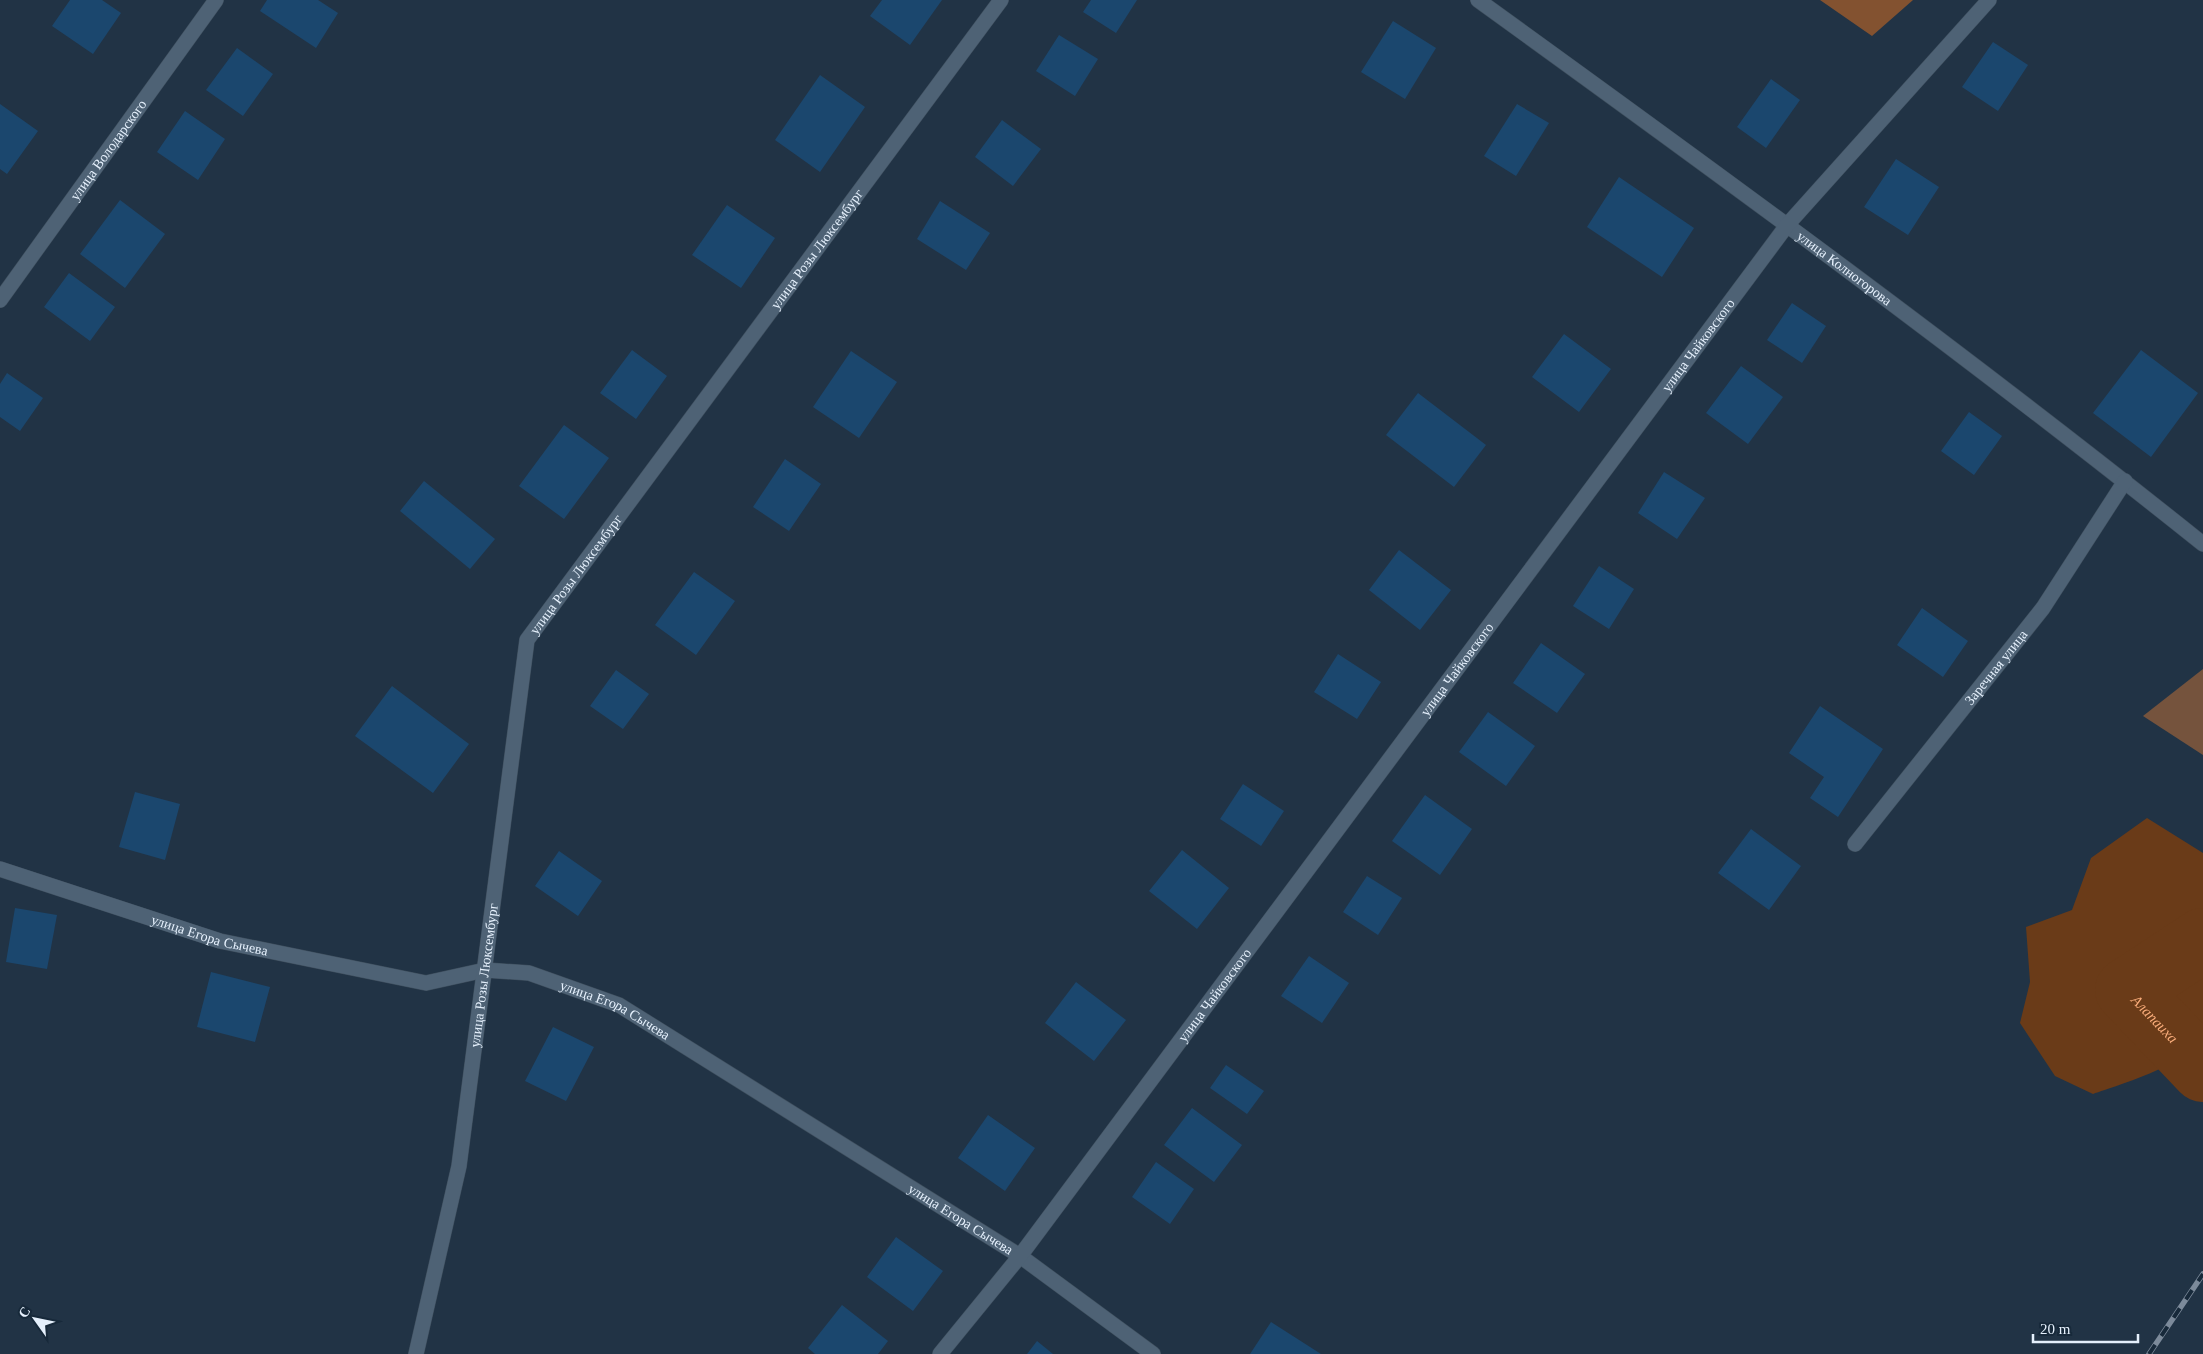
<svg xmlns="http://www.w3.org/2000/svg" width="2203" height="1354" viewBox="0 0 2203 1354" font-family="Georgia,serif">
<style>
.green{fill:#75533d}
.forest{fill:#835230}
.water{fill:#6a3b18}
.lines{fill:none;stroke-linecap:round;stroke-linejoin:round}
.river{stroke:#6a3b18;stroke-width:64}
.building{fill:#1b476e}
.street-casing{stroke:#3e4e5d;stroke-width:16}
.street{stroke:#4e6275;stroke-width:15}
.rail-casing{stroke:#7c8a9a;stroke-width:5.5}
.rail{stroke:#17293a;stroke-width:4;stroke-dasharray:11;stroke-linecap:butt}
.labels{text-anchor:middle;stroke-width:5;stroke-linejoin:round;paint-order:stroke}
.street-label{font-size:14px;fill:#e5f0fc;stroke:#17293a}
.water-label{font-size:15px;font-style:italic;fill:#faad7b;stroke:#17293a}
</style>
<rect width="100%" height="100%" fill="#213345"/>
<path class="green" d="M 2203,669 L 2203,755 L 2143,716 Z"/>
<path class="forest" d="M 1820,0 L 1913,0 L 1872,36 Z"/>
<path class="water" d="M 2147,818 L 2203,853 L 2203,1035 C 2195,1062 2119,1085 2093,1094 L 2055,1076 L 2020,1023 L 2030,982 L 2026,927 L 2072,910 L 2091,858 Z"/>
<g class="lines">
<path class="river" id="s1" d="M 2203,940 L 2127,990 L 2203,1070"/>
</g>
<g class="building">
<path d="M 70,0 L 102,0 L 121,13 L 93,54 L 52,26 Z"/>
<path d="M 267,0 L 318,0 L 338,13 L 316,48 L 260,11 Z"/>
<path d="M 882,0 L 942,0 L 910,45 L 870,16 Z"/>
<path d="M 1091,0 L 1137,0 L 1116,33 L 1083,12 Z"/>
<path d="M 1393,21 L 1436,48 L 1405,99 L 1361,72 Z"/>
<path d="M 1059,35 L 1098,59 L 1075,96 L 1036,71 Z"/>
<path d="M 1993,42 L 2028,65 L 1998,111 L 1962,87 Z"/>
<path d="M 237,48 L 273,74 L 243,116 L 206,90 Z"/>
<path d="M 820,75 L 865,107 L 820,172 L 775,140 Z"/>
<path d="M 1771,79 L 1800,100 L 1766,148 L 1737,127 Z"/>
<path d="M 0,104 L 38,131 L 7,174 L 0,169 Z"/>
<path d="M 1517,104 L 1549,123 L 1516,176 L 1484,156 Z"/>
<path d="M 185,111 L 225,139 L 198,180 L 157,152 Z"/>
<path d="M 1002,120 L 1041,149 L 1013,186 L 975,157 Z"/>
<path d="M 1896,159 L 1939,187 L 1908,235 L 1864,207 Z"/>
<path d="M 1619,177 L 1694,228 L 1662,277 L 1587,227 Z"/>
<path d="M 120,200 L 165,234 L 125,288 L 80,254 Z"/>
<path d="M 940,201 L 990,233 L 966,270 L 917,239 Z"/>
<path d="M 727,205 L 775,238 L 741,288 L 692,255 Z"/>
<path d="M 69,273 L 115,307 L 90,341 L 44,307 Z"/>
<path d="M 1792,303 L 1826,326 L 1802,363 L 1767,340 Z"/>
<path d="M 1564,334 L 1611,369 L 1579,412 L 1532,377 Z"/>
<path d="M 632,350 L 667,376 L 636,419 L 600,393 Z"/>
<path d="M 2141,350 L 2198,393 L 2151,457 L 2093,413 Z"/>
<path d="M 851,351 L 897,382 L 859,438 L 813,407 Z"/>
<path d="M 1741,366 L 1783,397 L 1748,444 L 1706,413 Z"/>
<path d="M 7,373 L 43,398 L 20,431 L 0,417 L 0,384 Z"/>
<path d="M 1418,393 L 1486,445 L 1454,487 L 1386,435 Z"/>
<path d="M 1969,412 L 2002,436 L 1974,475 L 1941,451 Z"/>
<path d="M 564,425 L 609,458 L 564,519 L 519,486 Z"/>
<path d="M 785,459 L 821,484 L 789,531 L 753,507 Z"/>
<path d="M 1664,472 L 1705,498 L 1677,539 L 1638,513 Z"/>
<path d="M 424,481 L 495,539 L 470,569 L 400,511 Z"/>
<path d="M 1399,550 L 1451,590 L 1420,630 L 1369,590 Z"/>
<path d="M 1599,566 L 1634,589 L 1609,629 L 1573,606 Z"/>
<path d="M 694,572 L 735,601 L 696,655 L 655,625 Z"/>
<path d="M 1922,608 L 1968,641 L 1943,677 L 1897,645 Z"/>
<path d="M 1541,643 L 1585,674 L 1557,713 L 1513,683 Z"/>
<path d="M 1338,654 L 1381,682 L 1357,719 L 1314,692 Z"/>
<path d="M 616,670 L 649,694 L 623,729 L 590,706 Z"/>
<path d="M 392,686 L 469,744 L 433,793 L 355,736 Z"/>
<path d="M 1820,706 L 1883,749 L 1838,817 L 1810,798 L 1824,777 L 1789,753 Z"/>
<path d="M 1488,712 L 1535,746 L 1506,786 L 1459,752 Z"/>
<path d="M 1243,784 L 1284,811 L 1261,846 L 1220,819 Z"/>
<path d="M 135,792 L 180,804 L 165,860 L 119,847 Z"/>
<path d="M 1425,795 L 1472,829 L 1440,875 L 1392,841 Z"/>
<path d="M 1751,829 L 1801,866 L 1769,910 L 1718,873 Z"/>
<path d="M 1182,850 L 1229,888 L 1197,929 L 1149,891 Z"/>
<path d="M 559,851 L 602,881 L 578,916 L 535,886 Z"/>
<path d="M 1367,876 L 1402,898 L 1378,935 L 1343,912 Z"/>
<path d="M 15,908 L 57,915 L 47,969 L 6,962 Z"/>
<path d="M 1309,956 L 1349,983 L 1322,1023 L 1281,996 Z"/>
<path d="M 211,972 L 270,987 L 255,1042 L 197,1027 Z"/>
<path d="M 1076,982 L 1126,1020 L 1094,1061 L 1045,1023 Z"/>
<path d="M 553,1027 L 594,1047 L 566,1101 L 525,1081 Z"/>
<path d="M 1226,1065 L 1264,1091 L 1247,1114 L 1210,1088 Z"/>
<path d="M 1192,1108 L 1242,1145 L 1214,1182 L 1164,1145 Z"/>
<path d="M 988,1115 L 1035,1148 L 1005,1191 L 958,1158 Z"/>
<path d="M 1156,1162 L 1194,1189 L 1170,1224 L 1132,1197 Z"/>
<path d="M 896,1237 L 943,1271 L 913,1311 L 867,1277 Z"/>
<path d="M 842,1305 L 888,1341 L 878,1354 L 815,1354 L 808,1348 Z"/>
<path d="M 1271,1322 L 1321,1354 L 1250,1354 Z"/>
<path d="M 1037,1341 L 1053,1354 L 1027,1354 Z"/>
</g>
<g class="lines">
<defs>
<g id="street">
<path id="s2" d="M 1478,0 C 1723,177 1967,355 2203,544"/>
<path id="s3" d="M 0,300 L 216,0"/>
<path id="s4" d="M 1855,844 L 2043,608 L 2125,481"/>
<path id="s5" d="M 0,869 L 220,941 L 426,983 L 485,970 L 529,973 L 619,1005 L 1020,1256 L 1153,1354"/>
<path id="s6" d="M 416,1354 L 459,1166 L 527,640 L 1001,0"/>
<path id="s7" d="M 940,1354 L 1020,1256 L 1788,224 L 1989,0"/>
</g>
</defs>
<use href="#street" class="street-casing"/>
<use href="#street" class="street"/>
<defs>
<path id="rail" d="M 2149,1354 L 2203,1274"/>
</defs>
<use href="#rail" class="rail-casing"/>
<use href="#rail" class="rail"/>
</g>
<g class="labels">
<g class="street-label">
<text dy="5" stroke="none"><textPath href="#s3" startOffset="185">улица Володарского</textPath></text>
<text dy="5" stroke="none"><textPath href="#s6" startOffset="1210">улица Розы Люксембург</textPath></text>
<text dy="5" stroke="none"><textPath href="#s2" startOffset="454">улица Колногорова</textPath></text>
<text dy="5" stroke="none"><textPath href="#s7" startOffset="1262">улица Чайковского</textPath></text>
<text dy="5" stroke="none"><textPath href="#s6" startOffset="805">улица Розы Люксембург</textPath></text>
<text dy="5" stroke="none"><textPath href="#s4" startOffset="226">Заречная улица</textPath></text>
<text dy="5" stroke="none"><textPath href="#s7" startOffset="858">улица Чайковского</textPath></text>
<text dy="5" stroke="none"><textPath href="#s5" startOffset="220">улица Егора Сычева</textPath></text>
<text dy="5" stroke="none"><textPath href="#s6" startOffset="385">улица Розы Люксембург</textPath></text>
<text dy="5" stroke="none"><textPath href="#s7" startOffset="452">улица Чайковского</textPath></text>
<text dy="5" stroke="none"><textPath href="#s5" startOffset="640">улица Егора Сычева</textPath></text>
<text dy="5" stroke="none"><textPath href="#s5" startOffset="1045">улица Егора Сычева</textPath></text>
</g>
<g class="water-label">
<text dy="5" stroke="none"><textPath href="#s1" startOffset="131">Алапаиха</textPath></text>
</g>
</g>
<g transform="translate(35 1319) rotate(303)" stroke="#17293a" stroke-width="4" paint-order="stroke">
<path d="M0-4L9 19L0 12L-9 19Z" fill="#e5f0fc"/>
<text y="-8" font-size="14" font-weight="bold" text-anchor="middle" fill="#e5f0fc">С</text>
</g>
<path d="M2033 1334v8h105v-8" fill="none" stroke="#e5f0fc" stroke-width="2.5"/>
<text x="2040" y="1334" font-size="15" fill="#e5f0fc" stroke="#17293a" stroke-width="4" paint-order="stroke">20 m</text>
</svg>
